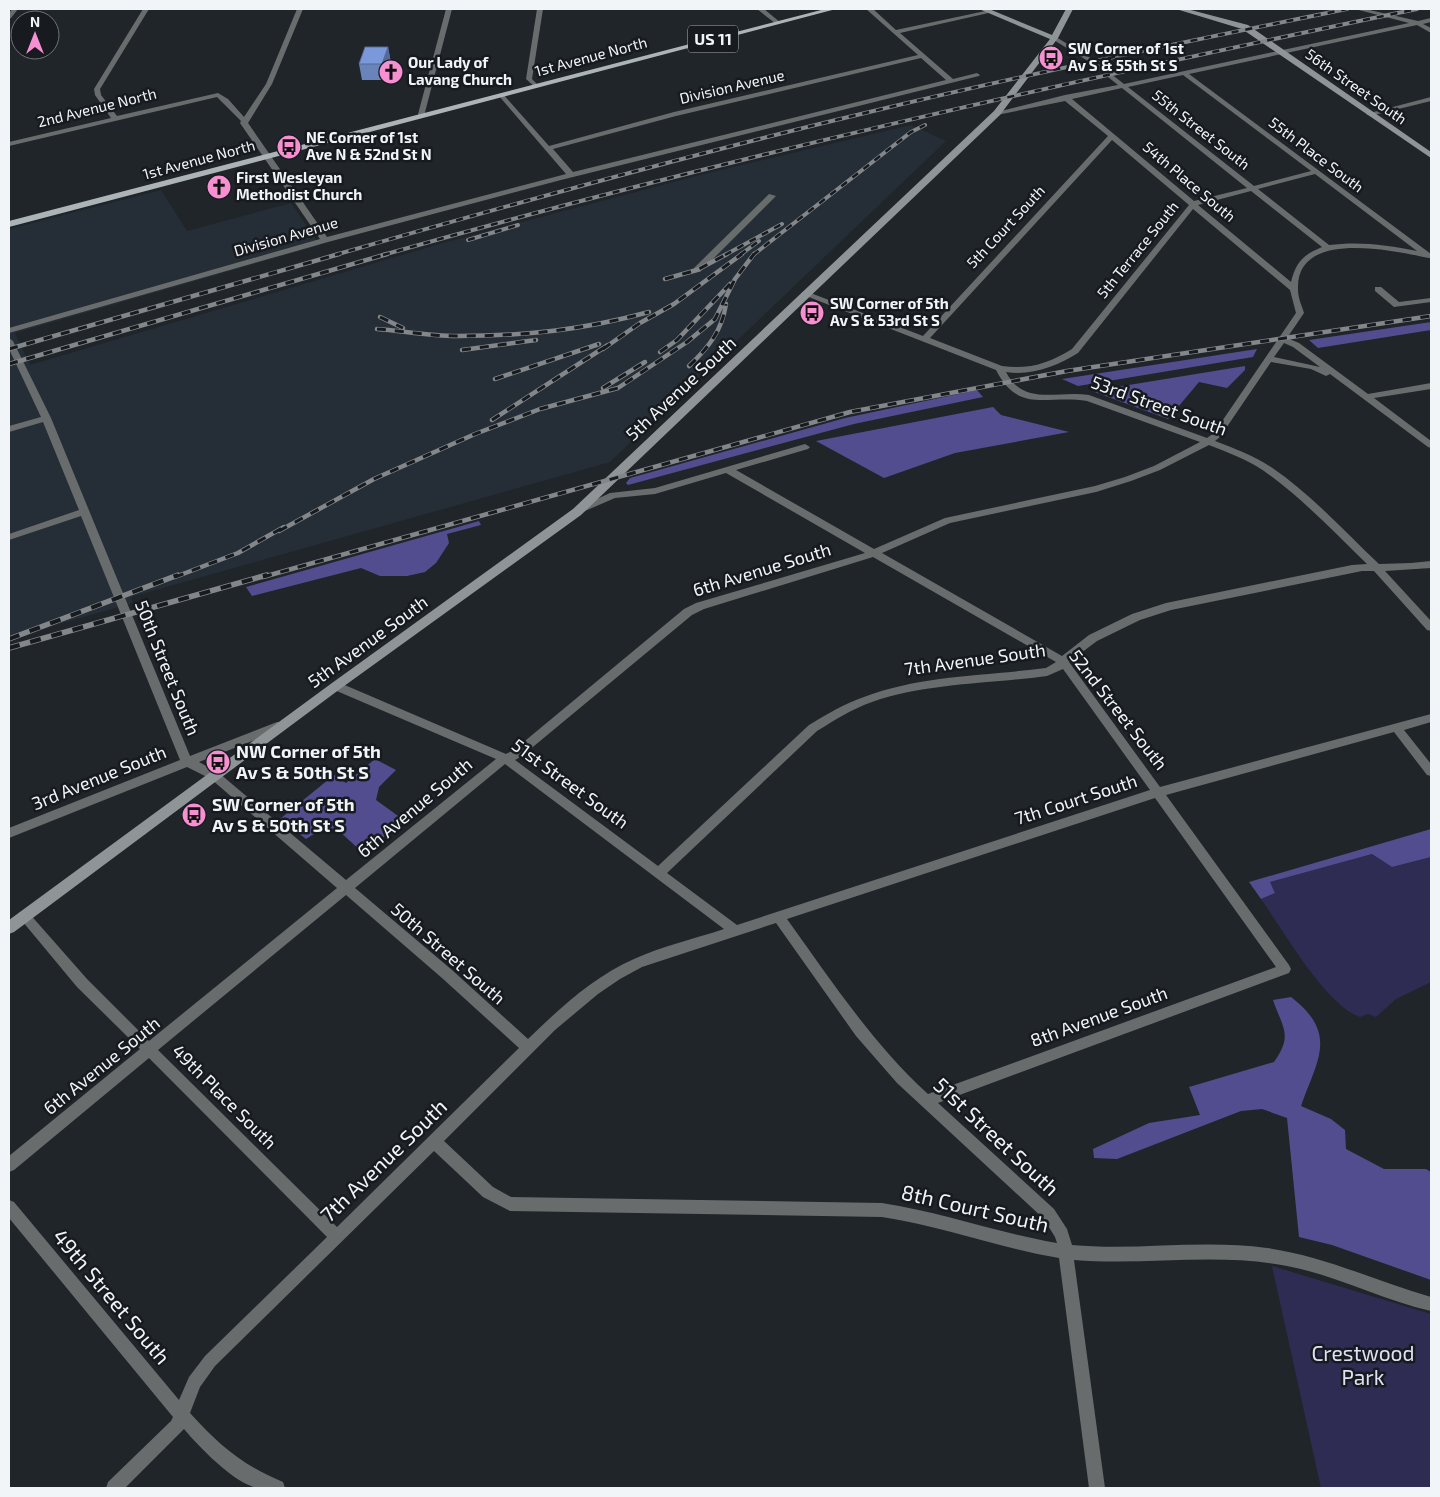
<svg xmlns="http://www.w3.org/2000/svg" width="1440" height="1497" viewBox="0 0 1440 1497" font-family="'Exo 2',sans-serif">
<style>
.built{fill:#252e37}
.green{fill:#2e2c53}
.forest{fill:#524d8e}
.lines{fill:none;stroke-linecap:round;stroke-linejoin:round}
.street{fill:#696c6d;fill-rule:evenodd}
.secondary{fill:#8f9597;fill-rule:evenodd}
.primary{fill:#adb4b7;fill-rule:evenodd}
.rail-far2-casing{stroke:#83878a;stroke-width:4}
.rail-far1-casing{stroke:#83878a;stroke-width:4.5}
.rail-casing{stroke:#83878a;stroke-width:5.5}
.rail-far2{stroke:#171b20;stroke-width:2.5;stroke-dasharray:7;stroke-linecap:butt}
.rail-far1{stroke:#171b20;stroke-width:3;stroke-dasharray:9;stroke-linecap:butt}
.rail{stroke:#171b20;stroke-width:4;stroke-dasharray:11;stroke-linecap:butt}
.wall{fill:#6983bb}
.shaded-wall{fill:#556a99}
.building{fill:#7a98da;stroke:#556a99}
.labels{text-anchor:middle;stroke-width:5;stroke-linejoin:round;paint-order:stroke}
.far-poi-label{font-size:15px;font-weight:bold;fill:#f2f5f8;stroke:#171b20;text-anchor:start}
.far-street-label{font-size:15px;fill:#f2f5f8;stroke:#171b20}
.shield{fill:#171b20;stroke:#b0b4b7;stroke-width:1}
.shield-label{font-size:16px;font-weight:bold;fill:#f2f5f8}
.street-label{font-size:18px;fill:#f2f5f8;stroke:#171b20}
.poi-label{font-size:18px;font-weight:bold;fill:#f2f5f8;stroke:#171b20;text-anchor:start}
.near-street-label{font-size:21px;fill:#f2f5f8;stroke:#171b20}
.near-park-label{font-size:21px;fill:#e0e0f4;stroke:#171b20}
</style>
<rect width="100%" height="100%" fill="#202529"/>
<path class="built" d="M 911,125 L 946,141 L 610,462 L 131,597 L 133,603 L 9,638 L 9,229 L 161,190 L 187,231 L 291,203 L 320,245 L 15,333 L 30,365 L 443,243 L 708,173 Z"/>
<g class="green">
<path d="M 1372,854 L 1392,867 L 1431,857 L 1431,982 L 1396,999 L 1376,1017 L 1368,1014 L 1360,1017 C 1326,1006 1283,930 1261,899 L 1275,893 L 1270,882 Z"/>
<path d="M 1272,1266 L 1431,1314 L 1431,1488 L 1321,1488 Z"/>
</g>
<g class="forest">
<path d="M 1431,322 L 1431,330 L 1318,348 L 1309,340 Z"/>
<path d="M 1257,349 L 1253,357 L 1078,386 L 1062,379 Z"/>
<path d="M 1245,366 L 1245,370 L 1227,388 L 1199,382 L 1168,419 L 1092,391 Z"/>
<path d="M 977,390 L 983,397 L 854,424 L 628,485 L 626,483 L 630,478 L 845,418 Z"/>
<path d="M 993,407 L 1001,415 L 1069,432 L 955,453 L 884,478 L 816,441 Z"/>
<path d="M 479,521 L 481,525 L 447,534 L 449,543 L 436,563 L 425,572 L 407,576 L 380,576 L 361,568 L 252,596 L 246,587 Z"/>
<path d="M 375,759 L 396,770 L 379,787 L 376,800 L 405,821 L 363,853 L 338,830 L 325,827 L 306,839 L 280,819 L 334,775 L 346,783 Z"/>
<path d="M 1431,829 L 1431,857 L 1392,867 L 1372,854 L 1270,882 L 1275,893 L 1261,899 L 1249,882 Z"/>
<path d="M 1291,997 C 1339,1034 1317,1060 1301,1106 L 1331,1119 L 1345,1130 L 1346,1149 L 1384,1169 L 1426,1169 L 1431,1172 L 1431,1280 L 1332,1245 L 1299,1237 L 1287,1118 L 1262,1109 L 1241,1111 L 1117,1159 L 1094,1158 L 1093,1149 L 1149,1123 L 1200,1115 L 1189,1087 L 1274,1062 C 1293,1035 1283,1029 1273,1000 Z"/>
</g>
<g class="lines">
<g class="street">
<path d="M 12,9 L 18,9 L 11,18 L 9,19 L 9,13 Z"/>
<path d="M 143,9 L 149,9 L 100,89 L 101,95 L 117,116 L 218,93 L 228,99 L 244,117 L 266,84 L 297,9 L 303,9 L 272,84 L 248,123 L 327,237 L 566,174 L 499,96 L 499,94 L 503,94 L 549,146 L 674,112 L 918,55 L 866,9 L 873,9 L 896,30 L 990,10 L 993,12 L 900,33 L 953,79 L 977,73 L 980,75 L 979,76 L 561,180 L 328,242 L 9,333 L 9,328 L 320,239 L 240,123 L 241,121 L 217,97 L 9,146 L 9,142 L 111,118 L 95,95 L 94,89 ZM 921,58 L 946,80 L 573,172 L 553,149 L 676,116 Z"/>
<path d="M 446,9 L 452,9 L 424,116 L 417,118 Z"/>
<path d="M 537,9 L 543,9 L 532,79 L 539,86 L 536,88 L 526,79 Z"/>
<path d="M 757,9 L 764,9 L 781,23 L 776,24 Z"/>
<path d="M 1355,9 L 1365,9 L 1418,21 L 1431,18 L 1431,22 L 1423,24 L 1431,28 L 1431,33 L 1417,25 L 1189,74 L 1431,254 L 1431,258 L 1429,258 C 1394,251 1295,228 1298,290 C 1298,298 1302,306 1304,313 L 1287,338 L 1299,343 L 1368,394 L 1431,383 L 1431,389 L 1374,398 L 1431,441 L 1431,448 L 1428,447 L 1330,374 L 1326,376 L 1311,369 L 1271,362 L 1220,437 L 1215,441 C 1234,448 1254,456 1271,467 C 1311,494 1344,531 1379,564 L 1411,563 L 1431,561 L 1431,568 L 1385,571 L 1431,621 L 1431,631 L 1427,630 L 1374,571 L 1362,571 L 1171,610 L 1140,620 L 1097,641 L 1069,662 L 1160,787 L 1431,714 L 1431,722 L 1404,730 L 1431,764 L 1431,776 L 1427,775 L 1394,732 L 1166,795 L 1289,965 L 1291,969 L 1289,973 L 938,1103 L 1054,1209 L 1067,1229 L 1072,1245 C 1136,1251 1202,1239 1267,1248 C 1324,1256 1376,1281 1431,1297 L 1431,1311 C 1382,1300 1336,1275 1287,1266 C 1217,1252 1145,1266 1074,1260 L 1105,1488 L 1089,1488 L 1059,1258 C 999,1248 942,1226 882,1217 L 510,1211 L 483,1197 L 434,1151 L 215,1366 L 200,1387 L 190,1413 C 219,1445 242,1465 283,1482 L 285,1488 C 276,1488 266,1490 257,1488 C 234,1483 199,1447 184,1429 L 125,1488 L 106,1488 L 108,1482 L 171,1421 L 173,1417 L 9,1218 L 9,1200 L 14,1202 L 179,1400 L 189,1377 L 205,1356 L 327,1237 L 149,1058 L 14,1170 L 9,1172 L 9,1156 L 140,1049 L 77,987 L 18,916 L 20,912 L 24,911 L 28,912 L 87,979 L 149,1041 L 337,888 L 211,779 L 187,767 L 9,838 L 9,828 L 180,760 L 81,516 L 9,540 L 9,534 L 79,510 L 43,422 L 9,432 L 9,426 L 41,417 L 9,349 L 9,338 L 13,341 L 51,418 L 190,756 L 277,722 L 285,722 L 287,725 L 285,728 L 199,762 L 219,773 L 346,880 L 496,759 L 332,689 L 331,686 L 332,683 L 340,683 L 506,754 L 514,750 L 684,609 L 696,603 L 865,553 L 726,473 L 655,494 L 615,498 L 578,514 L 575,513 L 573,511 L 575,509 L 610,493 L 655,488 L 805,444 L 810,447 L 808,449 L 736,470 L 874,549 L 945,518 L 1095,486 L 1125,477 L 1154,466 L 1200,442 L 1087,401 C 1047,394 1019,415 996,370 L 801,294 L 802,292 L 808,292 L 923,336 L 1108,136 L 1065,101 L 997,115 L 993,113 L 1065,95 L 1118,85 L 1088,61 L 1052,39 L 1052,37 L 1056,37 L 1092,59 L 1124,84 L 1409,23 ZM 1183,75 L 1311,171 L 1254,186 L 1128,87 ZM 1122,88 L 1247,188 L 1194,201 L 1072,99 ZM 1112,140 L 1189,205 L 1072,349 C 1050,363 1028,370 1002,366 L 930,338 ZM 1315,174 L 1417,251 C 1388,245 1359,241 1329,245 L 1258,189 ZM 1251,191 L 1322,247 C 1303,255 1296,262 1291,282 L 1198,205 ZM 1193,209 L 1290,290 L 1296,313 L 1214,433 L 1207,438 L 1089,395 C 1057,390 1024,407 1006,372 C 1032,376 1057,366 1078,353 ZM 1284,343 L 1293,347 L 1320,367 L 1274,357 ZM 1209,445 C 1227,452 1248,460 1264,471 C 1302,498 1334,532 1367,564 L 1352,565 L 1166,603 L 1132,614 L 1089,635 L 1062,656 L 882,553 L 950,523 L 1096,492 L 1131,481 L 1160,470 ZM 873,557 L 1056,662 L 1046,668 C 986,676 921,675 864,697 C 844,704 827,714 809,725 L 658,866 L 515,760 L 522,756 L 692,615 L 704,609 ZM 1063,669 L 1150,790 L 737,925 L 667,873 L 817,731 C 835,720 852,709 872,702 C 927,683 989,684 1047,676 ZM 505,764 L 724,929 C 694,939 662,946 634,959 C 593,977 559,1009 528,1039 L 452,970 L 355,888 ZM 1155,798 L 1276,967 L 928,1094 C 872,1043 831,980 787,919 ZM 346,895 L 442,978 L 519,1048 L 337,1227 L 158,1050 ZM 776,923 L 856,1036 L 897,1083 L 1044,1219 L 1055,1237 L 1057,1243 C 998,1233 941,1212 882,1203 L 511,1197 L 493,1187 L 444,1141 L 555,1030 L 598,994 L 620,979 L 642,967 Z"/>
<path d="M 1431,97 L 1431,101 L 1370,116 L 1366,114 Z"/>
<path d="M 769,194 L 776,196 L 700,272 L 694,272 L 694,268 Z"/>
<path d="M 1375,287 L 1381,287 L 1399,302 L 1431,298 L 1431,302 L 1394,307 L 1375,291 Z"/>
</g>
<g class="secondary">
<path d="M 979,9 L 989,9 L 1052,35 L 1066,9 L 1073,9 L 1058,38 L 1000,115 L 581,515 L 340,689 L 14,932 L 9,934 L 9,920 L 332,683 L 573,509 L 994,111 L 1050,39 Z"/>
<path d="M 1176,9 L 1187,9 L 1248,25 L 1431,152 L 1431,158 L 1242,29 Z"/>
</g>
<path class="primary" d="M 825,9 L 836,9 L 9,227 L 9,221 Z"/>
<defs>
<g id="rail-far2">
<path d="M 468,240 L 518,225"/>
<path d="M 335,255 C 509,205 684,156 861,114 C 1022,75 1185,42 1347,9"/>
<path d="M 383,255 C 724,158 1070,81 1417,9"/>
<path d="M 725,255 L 782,224"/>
<path d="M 740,255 L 759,241"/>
<path d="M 753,255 L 911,132 L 925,125"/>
</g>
<g id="rail-far1">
<path d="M 665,279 L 697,270 L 727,254"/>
<path d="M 380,317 L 403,328"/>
<path d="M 377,329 C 403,331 430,336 457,336 C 525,336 583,330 649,312"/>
<path d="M 9,349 L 339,254"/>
<path d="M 603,349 L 640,323 L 674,304 L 742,254"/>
<path d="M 462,350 L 536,340"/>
<path d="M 660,352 L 677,340 L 730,284"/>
<path d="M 9,364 L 387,254"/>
<path d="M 689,366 C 708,348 722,331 726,304"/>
<path d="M 495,379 L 599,344"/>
<path d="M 603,388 L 645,362"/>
<path d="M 492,420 L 608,345"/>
<path d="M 279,531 L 374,479 L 475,434 L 540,409 L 618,388 L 687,342 L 715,319 L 735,279 L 754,254"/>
<path d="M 175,577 L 238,553 L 284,527"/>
<path d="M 263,577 L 850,412 L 1067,371 L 1431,316"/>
</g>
<g id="rail">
<path d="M 9,639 L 178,575"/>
<path d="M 9,648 L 267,575"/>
</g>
</defs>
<use href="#rail-far2" class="rail-far2-casing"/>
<use href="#rail-far1" class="rail-far1-casing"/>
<use href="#rail" class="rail-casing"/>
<use href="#rail-far2" class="rail-far2"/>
<use href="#rail-far1" class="rail-far1"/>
<use href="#rail" class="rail"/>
</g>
<path class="wall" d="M 388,47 L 391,63 L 386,80 L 362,80 L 359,64 Z"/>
<path class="shaded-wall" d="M 388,47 L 391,63 L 386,80 L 382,64 Z"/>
<path class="building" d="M 365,47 L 388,47 L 382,64 L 359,64 Z"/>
<defs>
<symbol id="bus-disc" viewBox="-11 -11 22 22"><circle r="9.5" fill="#f690d0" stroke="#171b20"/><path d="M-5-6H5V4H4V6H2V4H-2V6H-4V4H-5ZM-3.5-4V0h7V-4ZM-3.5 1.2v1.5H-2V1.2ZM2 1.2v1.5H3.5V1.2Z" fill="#111"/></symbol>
<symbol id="church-disc" viewBox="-11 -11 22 22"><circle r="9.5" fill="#f690d0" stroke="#171b20"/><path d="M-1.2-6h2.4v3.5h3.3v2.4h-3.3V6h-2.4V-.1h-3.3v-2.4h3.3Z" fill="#111"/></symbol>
</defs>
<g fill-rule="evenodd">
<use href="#bus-disc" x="1037" y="44" width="28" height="28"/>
<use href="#church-disc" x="377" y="58" width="28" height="28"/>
<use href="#bus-disc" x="275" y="133" width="28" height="28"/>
<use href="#church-disc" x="205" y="173" width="28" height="28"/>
<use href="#bus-disc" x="798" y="299" width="28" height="28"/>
<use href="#bus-disc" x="204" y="748" width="28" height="28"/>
<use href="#bus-disc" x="180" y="801" width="28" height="28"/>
</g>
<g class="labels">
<g class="far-poi-label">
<text x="1068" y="54">SW Corner of 1st<tspan x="1068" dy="17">Av S &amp; 55th St S</tspan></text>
<text x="408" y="68">Our Lady of<tspan x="408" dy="17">Lavang Church</tspan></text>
<text x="306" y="143">NE Corner of 1st<tspan x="306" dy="17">Ave N &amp; 52nd St N</tspan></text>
<text x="236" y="183">First Wesleyan<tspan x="236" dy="17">Methodist Church</tspan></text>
<text x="830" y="309">SW Corner of 5th<tspan x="830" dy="17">Av S &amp; 53rd St S</tspan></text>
</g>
<g class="far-street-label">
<text transform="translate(591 57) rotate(-15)" y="5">1st Avenue North</text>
<text transform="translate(732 87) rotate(-13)" y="5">Division Avenue</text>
<text transform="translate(1356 87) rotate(35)" y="5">56th Street South</text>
<text transform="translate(97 108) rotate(-14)" y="5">2nd Avenue North</text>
<text transform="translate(1201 130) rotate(38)" y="5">55th Street South</text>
<text transform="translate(1316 155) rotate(37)" y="5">55th Place South</text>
<text transform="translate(199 160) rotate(-15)" y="5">1st Avenue North</text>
<text transform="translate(1189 182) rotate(40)" y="5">54th Place South</text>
<text transform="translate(1006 227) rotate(-47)" y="5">5th Court South</text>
<text transform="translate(286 237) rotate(-16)" y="5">Division Avenue</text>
<text transform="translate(1138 250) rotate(-51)" y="5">5th Terrace South</text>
</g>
<rect class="shield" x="688" y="25.5" width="50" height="27" rx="4"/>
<g class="shield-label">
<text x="713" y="45">US 11</text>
</g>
<g class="street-label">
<text transform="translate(681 389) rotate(-43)" y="6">5th Avenue South</text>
<text transform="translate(1159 406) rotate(20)" y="6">53rd Street South</text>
<text transform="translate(762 570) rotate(-17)" y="6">6th Avenue South</text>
<text transform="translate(368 642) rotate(-36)" y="6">5th Avenue South</text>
<text transform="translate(975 660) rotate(-8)" y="6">7th Avenue South</text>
<text transform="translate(167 668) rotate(68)" y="6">50th Street South</text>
<text transform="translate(1118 710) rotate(52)" y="6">52nd Street South</text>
<text transform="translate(99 778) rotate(-22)" y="6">3rd Avenue South</text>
<text transform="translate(570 784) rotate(36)" y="6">51st Street South</text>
<text transform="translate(1076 800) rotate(-18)" y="6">7th Court South</text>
<text transform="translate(415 808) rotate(-40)" y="6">6th Avenue South</text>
<text transform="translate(448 954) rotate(41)" y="6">50th Street South</text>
<text transform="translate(1099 1017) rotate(-20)" y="6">8th Avenue South</text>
<text transform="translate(102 1066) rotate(-39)" y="6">6th Avenue South</text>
<text transform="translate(224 1097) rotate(45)" y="6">49th Place South</text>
</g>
<g class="poi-label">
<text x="236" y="758">NW Corner of 5th<tspan x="236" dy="21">Av S &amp; 50th St S</tspan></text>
<text x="212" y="811">SW Corner of 5th<tspan x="212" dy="21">Av S &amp; 50th St S</tspan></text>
</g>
<g class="near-street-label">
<text transform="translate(996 1137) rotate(43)" y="7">51st Street South</text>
<text transform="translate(384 1161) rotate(-44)" y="7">7th Avenue South</text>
<text transform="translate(975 1209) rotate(13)" y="7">8th Court South</text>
<text transform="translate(111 1297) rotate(50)" y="7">49th Street South</text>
</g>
<g class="near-park-label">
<text x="1363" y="1361">Crestwood<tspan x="1363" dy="24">Park</tspan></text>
</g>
</g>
<rect width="1440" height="1497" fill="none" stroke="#f2f5f8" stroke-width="20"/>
<g transform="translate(35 35)"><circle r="24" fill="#171b20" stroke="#6f7276"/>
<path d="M0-4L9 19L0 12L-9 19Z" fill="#f690d0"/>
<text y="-8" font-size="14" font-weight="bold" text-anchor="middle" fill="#f2f5f8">N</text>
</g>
</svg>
